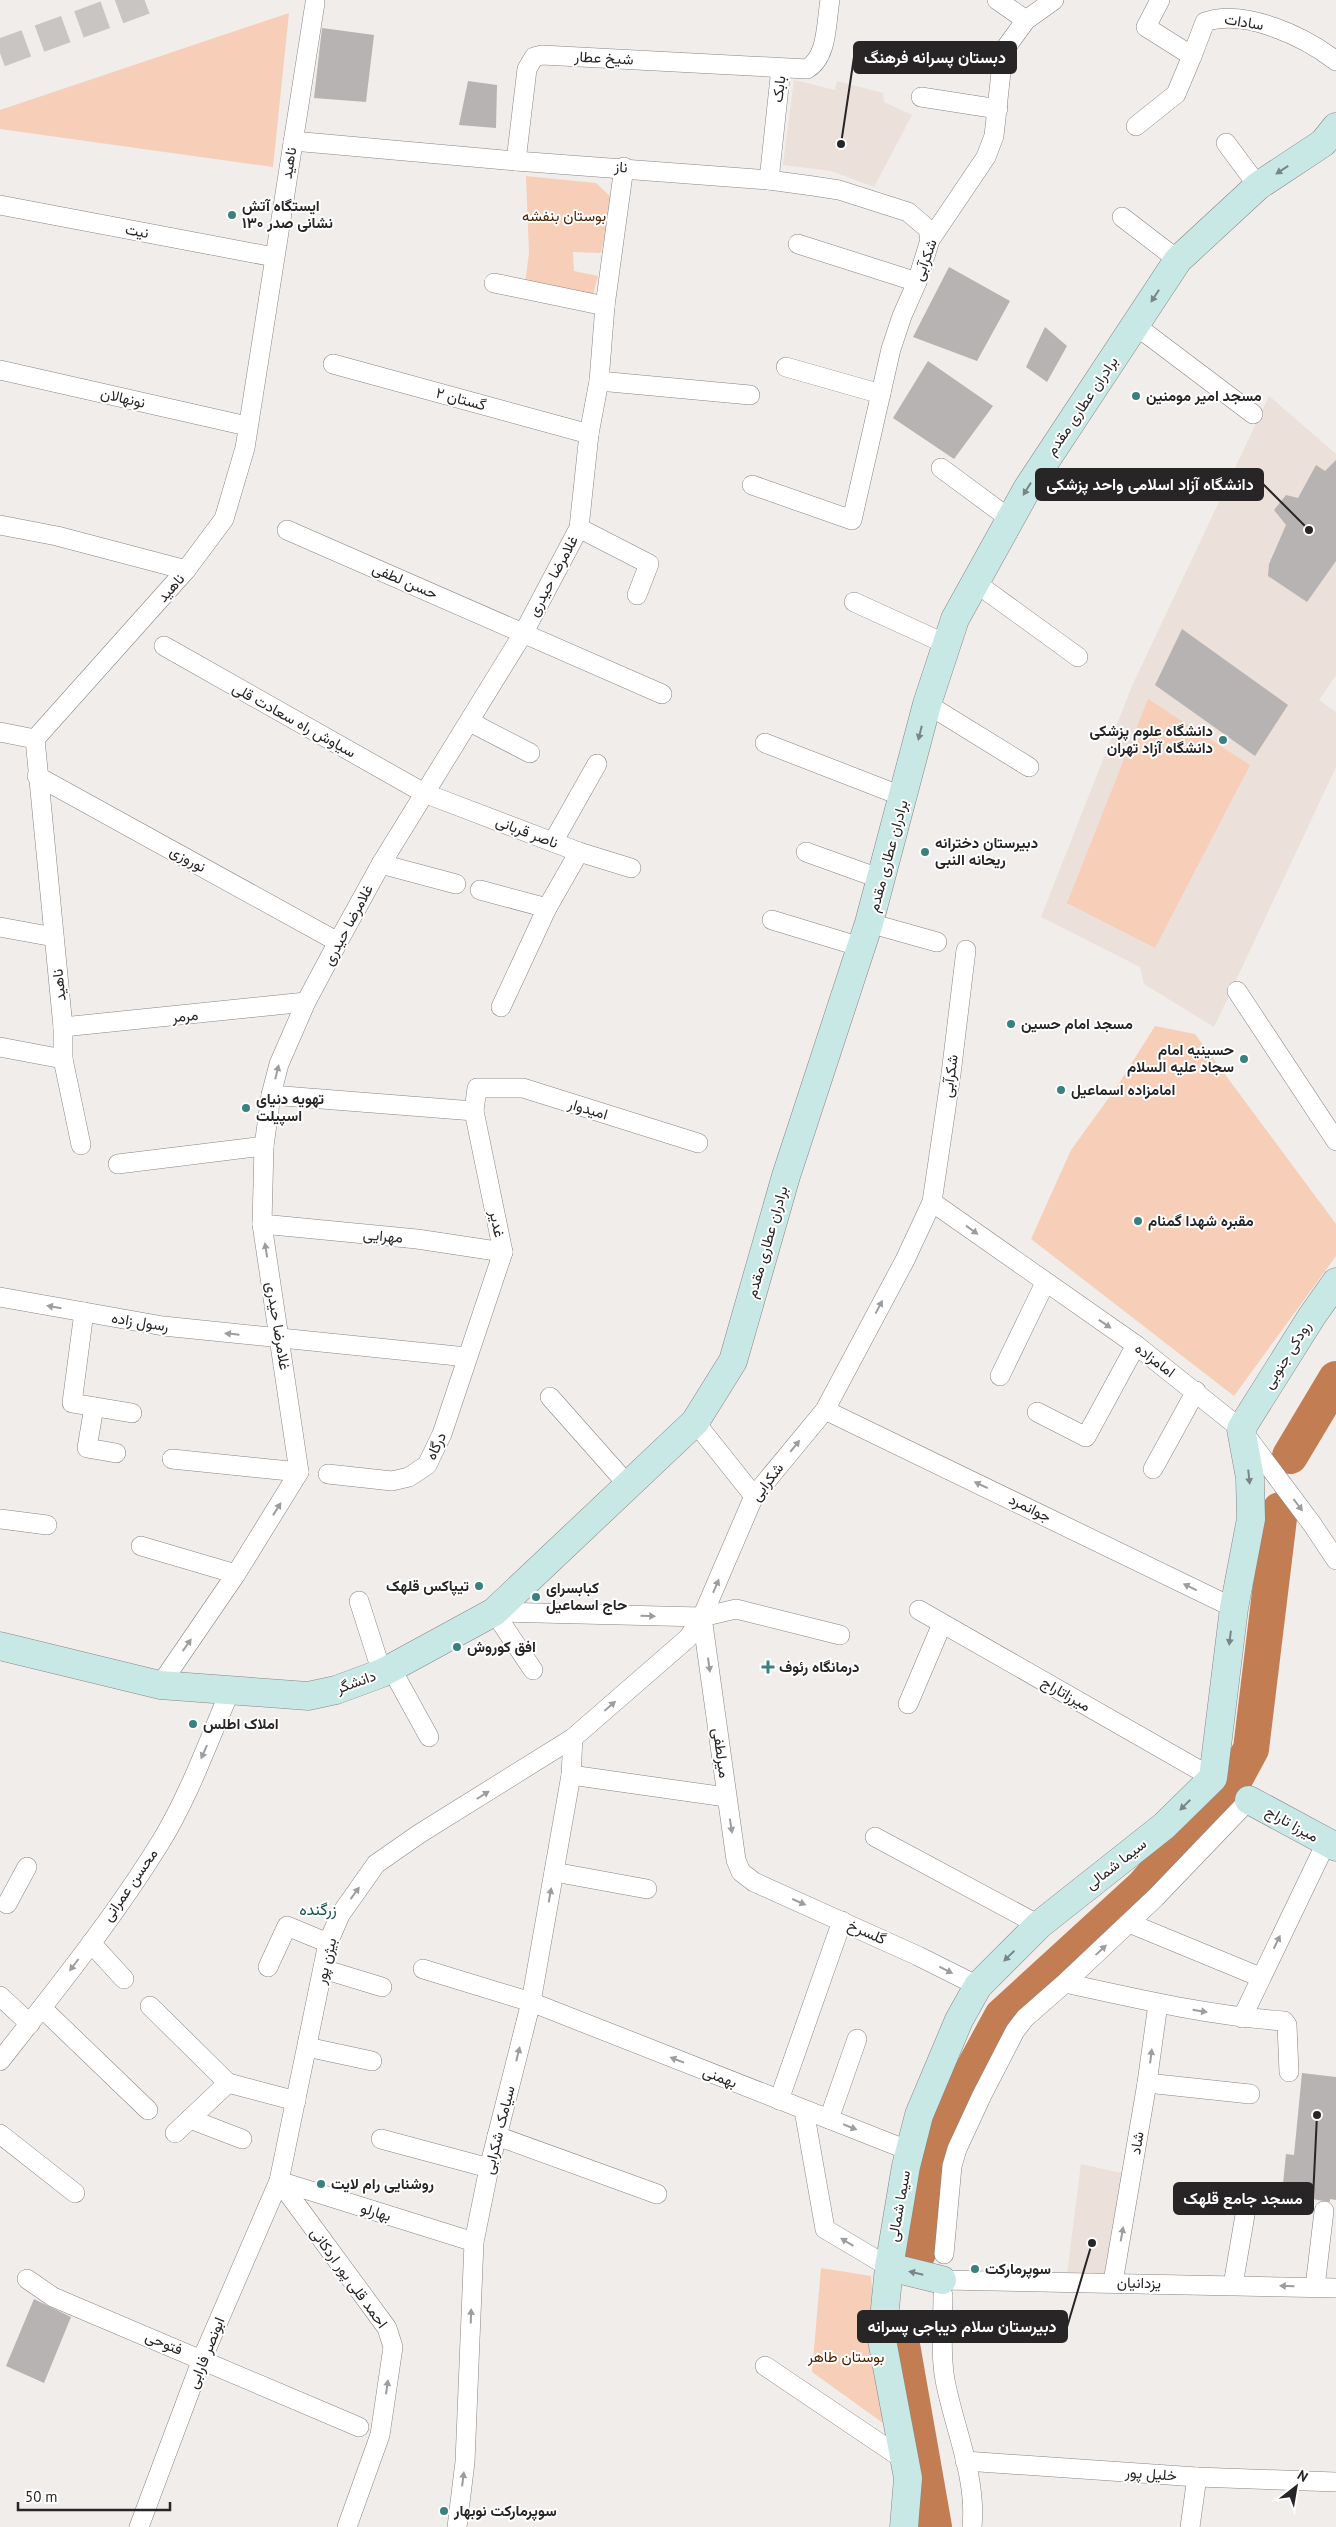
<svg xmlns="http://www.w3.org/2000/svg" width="1336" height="2527" viewBox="0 0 1336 2527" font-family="'PT Sans',Vazirmatn,sans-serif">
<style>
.built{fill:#ebe0da}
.green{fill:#f7cfb8}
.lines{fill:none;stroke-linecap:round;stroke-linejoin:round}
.river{stroke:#c27d53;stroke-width:36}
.building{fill:#b7b3b2}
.highway-tunnel{stroke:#c8c5c3;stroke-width:28;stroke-dasharray:28 14;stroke-linecap:butt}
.street-casing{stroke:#888583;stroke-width:20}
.secondary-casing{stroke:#888583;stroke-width:29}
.street{stroke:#fff;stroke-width:19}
.secondary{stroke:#c8e8e6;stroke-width:28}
.oneway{fill:#788686}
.oneway2{fill:#9e9d9d}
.poi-dot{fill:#39817e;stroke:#fff;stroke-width:2}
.labels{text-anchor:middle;stroke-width:4;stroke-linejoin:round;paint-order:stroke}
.street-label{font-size:15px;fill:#272525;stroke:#fff}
.poi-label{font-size:15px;font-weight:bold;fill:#272525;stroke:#fff;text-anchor:start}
.park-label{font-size:15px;fill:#4e2200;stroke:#fff}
.neighbourhood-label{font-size:16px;fill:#16524f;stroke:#fff}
.leader{fill:none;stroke:#272525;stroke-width:2}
.callout-dot{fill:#272525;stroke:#fff;stroke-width:2}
.callout{fill:#272525;stroke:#272525;stroke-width:2}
.callout-label{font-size:16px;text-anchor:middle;font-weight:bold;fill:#fff}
</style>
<rect width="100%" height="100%" fill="#f0edeb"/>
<g class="built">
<path d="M 794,80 L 835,90 L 837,81 L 883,93 L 884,102 L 912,115 L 874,187 L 831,171 L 783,165 Z"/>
<path d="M 1269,396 L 1336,454 L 1336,675 L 1319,700 L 1336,712 L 1336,767 L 1214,1027 L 1144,984 L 1140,967 L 1041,917 L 1132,686 Z"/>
<path d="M 1081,2164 L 1126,2174 L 1107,2276 L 1067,2274 Z"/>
</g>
<g class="green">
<path d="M 289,13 L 273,167 L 0,129 L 0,110 Z"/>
<path d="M 526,176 L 596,183 L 613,199 L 601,253 L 573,252 L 574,271 L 598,276 L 593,294 L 525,284 L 529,253 Z"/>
<path d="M 1148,699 L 1250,765 L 1155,948 L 1067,903 Z"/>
<path d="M 1155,1026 L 1195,1034 L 1336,1224 L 1336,1256 L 1234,1396 L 1031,1239 L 1071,1150 L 1116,1088 Z"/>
<path d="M 821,2268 L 871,2276 L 883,2423 L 812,2372 Z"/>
</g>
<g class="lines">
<g class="river">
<path d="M 1290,1456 L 1336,1379"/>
<path d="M 918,2253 L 932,2145 L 1002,2016 L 1143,1887 L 1231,1786 L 1251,1749 L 1280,1510"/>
<path d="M 901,2339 L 934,2527"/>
</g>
</g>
<g class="building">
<path d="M 322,28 L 374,35 L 366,102 L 314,98 Z"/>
<path d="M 468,81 L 497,85 L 496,128 L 459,125 Z"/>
<path d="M 949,267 L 1010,301 L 977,361 L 913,337 Z"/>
<path d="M 1045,327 L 1067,346 L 1047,382 L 1026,367 Z"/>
<path d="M 928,361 L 993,406 L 954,459 L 893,418 Z"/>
<path d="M 1336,460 L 1336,561 L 1307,602 L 1268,576 L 1269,564 L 1286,525 L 1274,510 L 1286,495 L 1298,498 L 1316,465 L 1325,471 Z"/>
<path d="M 1182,629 L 1288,705 L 1255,756 L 1155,685 Z"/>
<path d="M 1302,2073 L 1336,2077 L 1336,2200 L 1330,2199 L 1330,2202 L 1282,2194 L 1286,2154 L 1294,2155 Z"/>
<path d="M 34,2299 L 71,2317 L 44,2383 L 6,2366 Z"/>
</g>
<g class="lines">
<path class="highway-tunnel" d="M 0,53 L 146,0"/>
<defs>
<g id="street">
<path d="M 997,0 L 1026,20"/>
<path d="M 1160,0 L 1146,27 L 1192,56 L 1205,22 C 1245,8 1305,37 1336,61"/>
<path d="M 921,97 L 998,109"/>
<path d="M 1136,126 L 1176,94 L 1192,56"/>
<path d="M 293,141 L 516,161 L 769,180 L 813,186 L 839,190 L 908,212 L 928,229 L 930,240"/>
<path d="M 1226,143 L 1258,186"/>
<path d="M 516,161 L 527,69 L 534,57 L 542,55 L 807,69 C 828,57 826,22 830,0"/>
<path d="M 769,180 L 781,68"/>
<path d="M 0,205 L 274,257"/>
<path d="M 1122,217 L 1178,260"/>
<path d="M 798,244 L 917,282"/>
<path d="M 494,283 L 605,306"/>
<path d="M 1135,325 L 1253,414"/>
<path d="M 333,364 L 589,434"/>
<path d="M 786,367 L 881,394"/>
<path d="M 0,370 L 247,426"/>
<path d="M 599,381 L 750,395"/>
<path d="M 941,468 L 1010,519"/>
<path d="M 752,485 L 852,520 L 891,349 L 902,316 L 917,282 L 930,240 L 986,157 L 994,136 L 1002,63 L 1007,46 L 1026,20 L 1054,0"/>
<path d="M 0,525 L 57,536 L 186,570"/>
<path d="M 579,528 L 649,564 L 637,595"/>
<path d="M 287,530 L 662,694"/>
<path d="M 976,583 L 1078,657"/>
<path d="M 854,602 L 946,644"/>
<path d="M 164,646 L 424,793 L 579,852 L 631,868"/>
<path d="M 927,704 L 1029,767"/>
<path d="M 470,722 L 530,753"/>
<path d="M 0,732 L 35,739"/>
<path d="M 765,743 L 904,797"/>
<path d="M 37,776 L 338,942"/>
<path d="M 553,842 L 597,764"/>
<path d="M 806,852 L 881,879"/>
<path d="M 381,864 L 456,884"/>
<path d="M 480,890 L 547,908"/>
<path d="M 772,920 L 861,947"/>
<path d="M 869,923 L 937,942"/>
<path d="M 0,927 L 54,937"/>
<path d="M 1237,991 L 1336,1141"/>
<path d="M 501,1007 L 547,908 L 579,852"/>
<path d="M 63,1027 L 306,1002"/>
<path d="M 0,1047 L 63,1059"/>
<path d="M 271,1095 L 474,1111"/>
<path d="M 81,1145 L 63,1059 L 63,1027 L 35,739 L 186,570 L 224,519 L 245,448 L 315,3"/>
<path d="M 118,1164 L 264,1146"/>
<path d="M 932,1202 L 1136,1345 L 1241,1429 L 1312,1524 L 1336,1560"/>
<path d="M 262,1224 L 417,1239 L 503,1252"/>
<path d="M 0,1297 L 163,1326 L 467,1357"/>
<path d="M 84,1312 L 72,1403 L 132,1413"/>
<path d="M 1000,1376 L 1045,1283"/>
<path d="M 550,1397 L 628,1485"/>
<path d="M 94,1407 L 87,1448 L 116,1453"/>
<path d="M 825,1410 L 1234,1608"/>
<path d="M 1037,1412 L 1086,1437 L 1136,1345"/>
<path d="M 695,1422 L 754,1496"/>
<path d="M 172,1459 L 299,1472"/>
<path d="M 1153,1469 L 1196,1391"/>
<path d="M 328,1474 L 392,1481 L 409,1477 L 427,1465 L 442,1434 L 503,1252 L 474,1111 L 477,1088 L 523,1088 L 698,1143"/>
<path d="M 0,1519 L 47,1525"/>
<path d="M 141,1546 L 236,1574"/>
<path d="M 359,1601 L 382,1673"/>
<path d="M 919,1610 L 1213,1778"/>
<path d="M 494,1612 L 702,1617 L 736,1609 L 840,1635"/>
<path d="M 494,1612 L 533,1670"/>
<path d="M 702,1617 L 736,1860 L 741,1872 L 754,1882 L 918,1956 L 978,1986"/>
<path d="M 391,1668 L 429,1737"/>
<path d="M 160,1685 L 236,1574 L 299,1472 L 262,1224 L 264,1146 L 271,1095 L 279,1064 L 306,1002 L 338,942 L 381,864 L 524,632 L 579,528 L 589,434 L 599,381 L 605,306 L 624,167"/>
<path d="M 908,1704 L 942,1624"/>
<path d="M 571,1775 L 726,1797"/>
<path d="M 875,1837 L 1039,1925"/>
<path d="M 554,1872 L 647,1889"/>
<path d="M 7,1904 L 27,1867"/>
<path d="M 1129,1923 L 1260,1977"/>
<path d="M 91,1943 L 124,1979"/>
<path d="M 268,1967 L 287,1926 L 328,1943"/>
<path d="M 323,1969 L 382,1987"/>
<path d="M 423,1969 L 531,2002 L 910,2151"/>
<path d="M 1065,1983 C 1138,1999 1210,2016 1284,2021 L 1287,2025 L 1289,2072"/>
<path d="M 0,1996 L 30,2024"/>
<path d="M 150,2006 L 228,2083"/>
<path d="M 42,2008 L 148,2110"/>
<path d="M 1242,2018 L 1326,1843"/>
<path d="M 307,2047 L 372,2061"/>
<path d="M 0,2061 C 55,1991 113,1919 160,1843 C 189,1796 208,1742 230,1691"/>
<path d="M 228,2083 L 296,2101"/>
<path d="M 1147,2083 L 1250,2094"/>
<path d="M 779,2100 L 842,1921"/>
<path d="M 804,2110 L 825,2229 L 889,2267"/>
<path d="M 190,2119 L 242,2139"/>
<path d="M 829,2119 L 857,2039"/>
<path d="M 175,2133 L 228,2083"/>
<path d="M 0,2134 L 75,2193"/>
<path d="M 497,2136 L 657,2194"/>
<path d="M 381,2139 L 489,2168"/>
<path d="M 279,2181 L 387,2328 L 393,2347 L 380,2435 L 347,2527"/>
<path d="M 279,2181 L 474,2242"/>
<path d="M 944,2254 L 952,2166 L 957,2149 L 982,2095 L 1015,2031 L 1025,2018 L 1065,1983 L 1155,1898 L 1249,1800"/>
<path d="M 27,2279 L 53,2297 L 359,2427"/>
<path d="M 942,2280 L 1336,2288"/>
<path d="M 1113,2282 L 1147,2083 L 1158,2004"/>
<path d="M 1233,2285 L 1246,2209"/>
<path d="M 1315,2287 L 1324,2211"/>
<path d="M 943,2295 C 943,2322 940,2353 945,2380 C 954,2428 977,2477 972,2527"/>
<path d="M 765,2366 L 903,2459"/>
<path d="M 965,2461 L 1197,2477 L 1336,2482"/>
<path d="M 139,2527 L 202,2359 L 279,2181 L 328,1943 L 340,1915 L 376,1864 L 419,1834 L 573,1738 L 688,1638 L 702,1617 L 754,1496 L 825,1410 L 905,1260 L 932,1202 L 951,1074 L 966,950"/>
<path d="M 457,2527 L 465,2462 L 474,2242 L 489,2168 L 531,2002 L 571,1775 L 573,1738"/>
<path d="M 1190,2527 L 1197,2477"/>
</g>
<g id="secondary">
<path d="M 0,1646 L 160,1685 L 308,1696 L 336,1690 L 382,1673 L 494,1612 L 695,1422 L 733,1361 L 786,1176 L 869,923 L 927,704 L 955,619 L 1027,489 L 1178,260 L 1258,186 L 1323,143 L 1336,127"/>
<path d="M 1249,1800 L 1336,1847"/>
<path d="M 889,2267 L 942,2280"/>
<path d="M 904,2527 L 908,2478 L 882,2340 L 889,2267 L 906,2166 L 919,2115 L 959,2020 L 978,1986 L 1039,1925 L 1164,1826 L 1213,1778 L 1234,1608 L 1251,1519 L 1250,1478 L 1241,1429 L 1312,1316 L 1336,1282"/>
</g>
</defs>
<use href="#street" class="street-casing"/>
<use href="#secondary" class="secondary-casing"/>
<use href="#street" class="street"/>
<use href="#secondary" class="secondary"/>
</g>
<defs><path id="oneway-solid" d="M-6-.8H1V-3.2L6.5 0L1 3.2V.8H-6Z" transform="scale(1.25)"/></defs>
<g class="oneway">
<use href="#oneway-solid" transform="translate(1282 170) rotate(147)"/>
<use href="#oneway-solid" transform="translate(1155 296) rotate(123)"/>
<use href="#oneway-solid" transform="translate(1027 489) rotate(122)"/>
<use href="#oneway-solid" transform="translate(920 733) rotate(104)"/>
<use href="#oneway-solid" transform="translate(1249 1477) rotate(84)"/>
<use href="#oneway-solid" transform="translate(1230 1638) rotate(97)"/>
<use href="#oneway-solid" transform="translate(1185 1805) rotate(135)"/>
<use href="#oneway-solid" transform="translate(1009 1956) rotate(136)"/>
<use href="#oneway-solid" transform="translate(916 2273) rotate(-167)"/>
</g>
<g class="oneway2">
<use href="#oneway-solid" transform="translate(277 1072) rotate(-76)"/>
<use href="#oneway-solid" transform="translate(972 1230) rotate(36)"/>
<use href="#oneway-solid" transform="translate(266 1250) rotate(-99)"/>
<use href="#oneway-solid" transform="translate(54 1307) rotate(-170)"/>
<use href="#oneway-solid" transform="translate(879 1307) rotate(-62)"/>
<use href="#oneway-solid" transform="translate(1105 1324) rotate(34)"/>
<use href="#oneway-solid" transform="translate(232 1334) rotate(-174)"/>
<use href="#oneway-solid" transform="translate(795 1446) rotate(-51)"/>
<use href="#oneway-solid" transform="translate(981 1485) rotate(-155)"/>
<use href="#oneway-solid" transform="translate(1298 1505) rotate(53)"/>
<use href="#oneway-solid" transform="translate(277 1509) rotate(-58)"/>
<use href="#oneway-solid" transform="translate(716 1586) rotate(-67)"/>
<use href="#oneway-solid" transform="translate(1190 1587) rotate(-154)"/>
<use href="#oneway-solid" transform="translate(648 1616) rotate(1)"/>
<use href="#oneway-solid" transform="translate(187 1645) rotate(-55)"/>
<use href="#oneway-solid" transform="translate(709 1665) rotate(82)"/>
<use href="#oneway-solid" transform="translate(610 1706) rotate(-41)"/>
<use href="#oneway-solid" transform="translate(204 1752) rotate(114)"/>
<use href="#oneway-solid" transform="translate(483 1795) rotate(-32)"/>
<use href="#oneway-solid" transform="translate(731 1826) rotate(81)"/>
<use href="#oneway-solid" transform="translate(355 1893) rotate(-54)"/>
<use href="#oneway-solid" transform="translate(550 1895) rotate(-80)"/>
<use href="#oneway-solid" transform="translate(799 1902) rotate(24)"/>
<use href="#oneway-solid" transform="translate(1277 1942) rotate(-64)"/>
<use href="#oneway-solid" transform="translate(1101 1950) rotate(-43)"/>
<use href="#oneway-solid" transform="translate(74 1965) rotate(127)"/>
<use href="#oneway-solid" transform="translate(946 1970) rotate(27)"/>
<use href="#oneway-solid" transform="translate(1200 2011) rotate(9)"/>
<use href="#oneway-solid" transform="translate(518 2054) rotate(-76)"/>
<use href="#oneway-solid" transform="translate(1151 2056) rotate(-83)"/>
<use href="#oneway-solid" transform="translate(677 2060) rotate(-159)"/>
<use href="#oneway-solid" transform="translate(850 2127) rotate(22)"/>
<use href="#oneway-solid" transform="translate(1122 2234) rotate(-80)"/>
<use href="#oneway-solid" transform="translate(847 2242) rotate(-149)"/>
<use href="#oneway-solid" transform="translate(1287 2286) rotate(-179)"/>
<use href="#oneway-solid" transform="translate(471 2316) rotate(-88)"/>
<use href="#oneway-solid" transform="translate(387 2387) rotate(-82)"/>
<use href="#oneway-solid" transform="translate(463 2479) rotate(-83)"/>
</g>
<g class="poi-dot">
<circle cx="232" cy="215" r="5"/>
<circle cx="1136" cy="396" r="5"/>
<circle cx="1223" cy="740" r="5"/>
<circle cx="925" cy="852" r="5"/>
<circle cx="1011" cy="1024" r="5"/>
<circle cx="1244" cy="1059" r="5"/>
<circle cx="1061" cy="1090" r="5"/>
<circle cx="246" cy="1108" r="5"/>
<circle cx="1138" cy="1221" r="5"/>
<circle cx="479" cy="1586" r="5"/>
<circle cx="536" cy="1597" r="5"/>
<circle cx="457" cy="1647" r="5"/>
<path d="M765.5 1659.5h5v5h5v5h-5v5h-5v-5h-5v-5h5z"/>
<circle cx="193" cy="1724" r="5"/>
<circle cx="321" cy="2184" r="5"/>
<circle cx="975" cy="2269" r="5"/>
<circle cx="444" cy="2511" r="5"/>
</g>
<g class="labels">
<g class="street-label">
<text transform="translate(1244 22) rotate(9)" y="5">سادات</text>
<text transform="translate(604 58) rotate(3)" y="5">شیخ عطار</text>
<text transform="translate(779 89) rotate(-83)" y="5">بابک</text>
<text transform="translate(289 163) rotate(-81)" y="5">ناهید</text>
<text transform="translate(621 167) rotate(4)" y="5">ناز</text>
<text transform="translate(137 231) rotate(11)" y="5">نیت</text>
<text transform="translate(925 260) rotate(-70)" y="5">شکرآبی</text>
<text transform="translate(123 398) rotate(13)" y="5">نونهالان</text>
<text transform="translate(461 399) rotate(15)" y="5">گستان ۲</text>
<text transform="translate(1082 406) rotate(-56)" y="5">برادران عطاری مقدم</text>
<text transform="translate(553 576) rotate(-62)" y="5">غلامرضا حیدری</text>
<text transform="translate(405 581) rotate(23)" y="5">حسن لطفی</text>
<text transform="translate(171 588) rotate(-48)" y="5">ناهید</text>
<text transform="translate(294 720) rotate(29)" y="5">سیاوش راه سعادت قلی</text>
<text transform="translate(527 832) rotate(21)" y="5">ناصر قربانی</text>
<text transform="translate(888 856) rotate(-75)" y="5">برادران عطاری مقدم</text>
<text transform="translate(188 859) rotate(29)" y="5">نوروزی</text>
<text transform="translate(348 925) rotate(-62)" y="5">غلامرضا حیدری</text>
<text transform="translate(59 985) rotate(-96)" y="5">ناهید</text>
<text transform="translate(185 1016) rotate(-6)" y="5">مرمر</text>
<text transform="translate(950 1076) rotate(-82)" y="5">شکرآبی</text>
<text transform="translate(588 1109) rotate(17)" y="5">امیدوار</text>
<text transform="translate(497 1224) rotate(79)" y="5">غدیر</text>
<text transform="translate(383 1236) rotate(5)" y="5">مهرایی</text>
<text transform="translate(767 1242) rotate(-74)" y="5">برادران عطاری مقدم</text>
<text transform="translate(140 1322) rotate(9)" y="5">رسول زاده</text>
<text transform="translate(278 1326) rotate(81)" y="5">غلامرضا حیدری</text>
<text transform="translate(1287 1355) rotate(-58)" y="5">رودکی جنوبی</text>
<text transform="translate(1155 1360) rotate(37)" y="5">امامزاده</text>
<text transform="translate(436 1446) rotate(-65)" y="5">درگاه</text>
<text transform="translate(767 1482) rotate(-53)" y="5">شکرابی</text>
<text transform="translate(1030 1508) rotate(26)" y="5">جوانمرد</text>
<text transform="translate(356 1682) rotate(-20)" y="5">دانشگر</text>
<text transform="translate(1066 1694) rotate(30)" y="5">میرزاتاراج</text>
<text transform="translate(721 1753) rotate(82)" y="5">میرلطفی</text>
<text transform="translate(1292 1824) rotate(29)" y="5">میرزا تاراج</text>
<text transform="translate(1116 1864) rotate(-38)" y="5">سیما شمالی</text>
<text transform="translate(130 1885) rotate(-55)" y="5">محسن عمرانی</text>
<text transform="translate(867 1932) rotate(24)" y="5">گلسرخ</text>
<text transform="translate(326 1961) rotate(-76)" y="5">بیژن پور</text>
<text transform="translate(720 2077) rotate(21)" y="5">بهمنی</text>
<text transform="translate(499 2130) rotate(-76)" y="5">سیامک شکرابی</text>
<text transform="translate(1137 2143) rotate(-80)" y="5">شاد</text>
<text transform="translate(899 2206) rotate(-80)" y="5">سیما شمالی</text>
<text transform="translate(376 2212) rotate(17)" y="5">بهارلو</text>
<text transform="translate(349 2278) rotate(54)" y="5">احمد قلی پور اردکانی</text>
<text transform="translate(1139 2283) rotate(1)" y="5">یزدانیان</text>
<text transform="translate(164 2343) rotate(23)" y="5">فتوحی</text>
<text transform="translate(206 2353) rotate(-68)" y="5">ابونصر فارابی</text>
<text transform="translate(1151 2474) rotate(4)" y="5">خلیل‌ پور</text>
</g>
<g class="poi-label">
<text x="242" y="211">ایستگاه آتش<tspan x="242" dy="17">نشانی صدر ۱۳۰</tspan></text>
<text x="1146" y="401">مسجد امیر مومنین</text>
<text x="1213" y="736" text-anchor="end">دانشگاه علوم پزشکی<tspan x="1213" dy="17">دانشگاه آزاد تهران</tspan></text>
<text x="935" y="848">دبیرستان دخترانه<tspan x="935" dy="17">ریحانه النبی</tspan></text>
<text x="1021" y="1029">مسجد امام حسین</text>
<text x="1234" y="1055" text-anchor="end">حسینیه امام<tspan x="1234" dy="17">سجاد علیه السلام</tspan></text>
<text x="1071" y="1095">امامزاده اسماعیل</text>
<text x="256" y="1104">تهویه دنیای<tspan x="256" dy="17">اسپیلت</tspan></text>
<text x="1148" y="1226">مقبره شهدا گمنام</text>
<text x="469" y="1591" text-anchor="end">تیپاکس قلهک</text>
<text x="546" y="1593">کبابسرای<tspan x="546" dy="17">حاج اسماعیل</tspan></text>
<text x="467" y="1652">افق کوروش</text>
<text x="779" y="1672">درمانگاه رئوف</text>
<text x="203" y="1729">املاک اطلس</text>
<text x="331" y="2189">روشنایی رام لایت</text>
<text x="985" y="2274">سوپرمارکت</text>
<text x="454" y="2516">سوپرمارکت نوبهار</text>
</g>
<g class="park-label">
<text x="564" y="221">بوستان بنفشه</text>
<text x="846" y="2362">بوستان طاهر</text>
</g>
<g class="neighbourhood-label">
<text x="318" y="1915">زرگنده</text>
</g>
</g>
<path class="leader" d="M841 144L854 57M1309 530L1263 484M1317 2115L1313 2198M1092 2243L1067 2327"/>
<g class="callout-dot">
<circle cx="841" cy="144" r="5"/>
<circle cx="1309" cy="530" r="5"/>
<circle cx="1317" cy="2115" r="5"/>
<circle cx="1092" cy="2243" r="5"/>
</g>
<g class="callout">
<rect x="854" y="42" width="162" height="31" rx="5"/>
<rect x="1036" y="469" width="227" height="31" rx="5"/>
<rect x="1174" y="2183" width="139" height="31" rx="5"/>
<rect x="858" y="2311" width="209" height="31" rx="5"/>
</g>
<g class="callout-label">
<text x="935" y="63">دبستان پسرانه فرهنگ</text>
<text x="1150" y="490">دانشگاه آزاد اسلامی واحد پزشکی</text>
<text x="1243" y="2204">مسجد جامع قلهک</text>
<text x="962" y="2332">دبیرستان سلام دیباجی پسرانه</text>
</g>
<g transform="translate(1296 2487) rotate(31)" stroke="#ffffff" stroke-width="4" paint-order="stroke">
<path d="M0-4L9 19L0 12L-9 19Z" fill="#272525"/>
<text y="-8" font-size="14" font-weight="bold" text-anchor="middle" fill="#272525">N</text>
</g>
<path d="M18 2502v8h152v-8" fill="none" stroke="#272525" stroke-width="2.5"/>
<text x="25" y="2502" font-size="15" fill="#272525" stroke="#ffffff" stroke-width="4" paint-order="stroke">50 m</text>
</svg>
